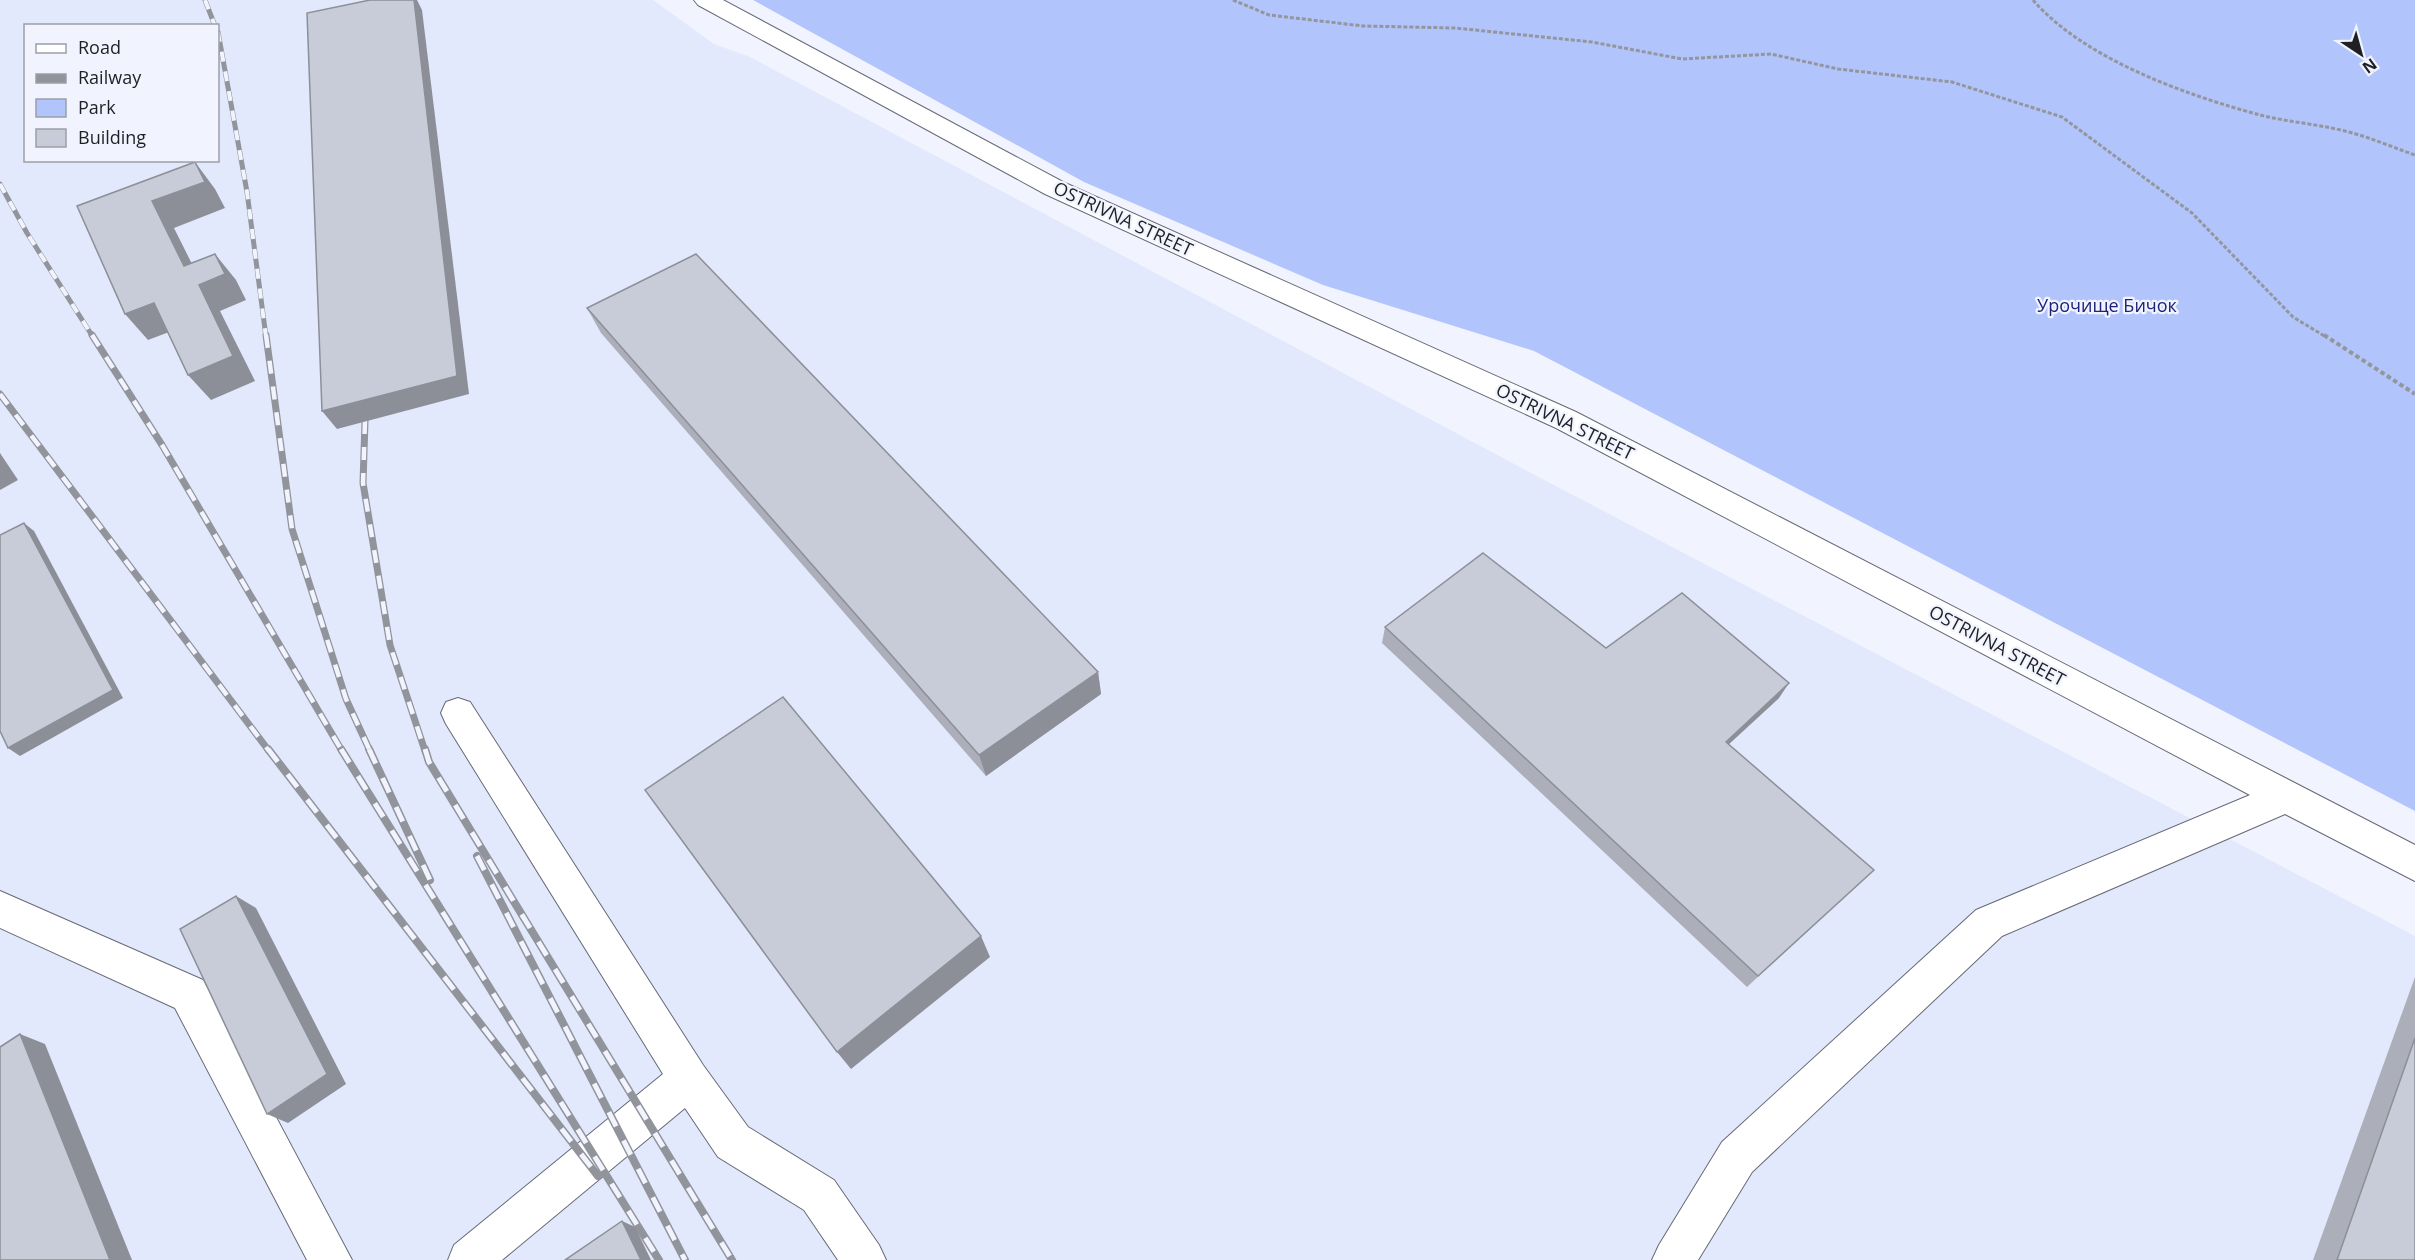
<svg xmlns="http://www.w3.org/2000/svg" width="2415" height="1260" viewBox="0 0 2415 1260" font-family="'Open Sans',sans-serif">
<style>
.built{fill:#e2e9fc;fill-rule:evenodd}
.green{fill:#b2c4fc}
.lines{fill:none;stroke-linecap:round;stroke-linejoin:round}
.minor-casing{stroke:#676a75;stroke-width:2}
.path-far1{stroke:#93969d;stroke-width:3;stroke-dasharray:4 2;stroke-linecap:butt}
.path{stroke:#93969d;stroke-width:4;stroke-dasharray:4.5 3;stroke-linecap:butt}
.minor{fill:#fff;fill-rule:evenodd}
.rail-far2-casing{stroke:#92949c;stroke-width:5}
.rail-far1-casing{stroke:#92949c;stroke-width:7}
.rail-casing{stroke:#92949c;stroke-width:8}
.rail-far2{stroke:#f1f4fe;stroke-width:4;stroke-dasharray:10;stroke-linecap:butt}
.rail-far1{stroke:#f1f4fe;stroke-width:4.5;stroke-dasharray:13;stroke-linecap:butt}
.rail{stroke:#f1f4fe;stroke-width:5;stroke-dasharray:16;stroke-linecap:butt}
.wall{fill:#acafba}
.shaded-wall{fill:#8c8f97}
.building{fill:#c8ccd8;stroke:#8c8f97;stroke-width:1.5}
.labels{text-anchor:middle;stroke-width:4.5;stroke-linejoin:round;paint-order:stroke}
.street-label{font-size:18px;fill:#1e2024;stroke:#f1f4fe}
.park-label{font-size:18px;fill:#1c237c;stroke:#f1f4fe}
</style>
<rect width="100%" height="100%" fill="#f1f4fe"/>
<path class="built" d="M 0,0 L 653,0 L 714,44 L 750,57 L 1531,473 L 2415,936 L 2415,1260 L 0,1260 ZM 26,26 L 218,26 L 218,160 L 26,160 Z"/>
<path class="green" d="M 753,0 L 2415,0 L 2415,811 L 1534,351 L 1323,285 L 1084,182 Z"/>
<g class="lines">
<defs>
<g id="minor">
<path d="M 694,0 L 723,0 L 1063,182 L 1576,412 L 2415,845 L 2415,881 L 2285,814 L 2002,936 L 1752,1172 L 1698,1260 L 1652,1260 L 1659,1245 L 1722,1142 L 1976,910 L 2250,795 L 1556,428 L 1045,194 L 698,5 Z"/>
<path d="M 458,698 L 470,702 L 703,1065 L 748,1127 L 834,1180 L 879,1245 L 886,1260 L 838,1260 L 804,1210 L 718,1157 L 685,1108 L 502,1260 L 448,1260 L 454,1245 L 663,1074 L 446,724 L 441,713 L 446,702 Z"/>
<path d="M 0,891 L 203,980 L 352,1260 L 307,1260 L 175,1008 L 0,928 Z"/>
</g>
</defs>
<use href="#minor" class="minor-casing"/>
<g class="path-far1">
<path d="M 1233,0 L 1269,15 L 1363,26 L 1455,28 L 1592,42 L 1682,59 L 1771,54 L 1838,69 L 1952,82 L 2062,117 L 2192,213 L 2293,317 L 2326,337"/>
<path d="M 2033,0 C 2084,59 2186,95 2260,115 C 2288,122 2317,124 2345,131 C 2369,137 2392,147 2415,155"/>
</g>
<path class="path" d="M 2324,335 L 2415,394"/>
<use href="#minor" class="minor"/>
<defs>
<g id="rail-far2">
<path d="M 205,0 L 215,26"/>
<path d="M 218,32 L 247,192 L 266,337"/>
<path d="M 0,184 L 27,233 L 93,337"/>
</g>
<g id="rail-far1">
<path d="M 92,335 L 162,445 L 342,751"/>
<path d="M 266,335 L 292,529 L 346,699 L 370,751"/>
<path d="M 0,394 L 269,751"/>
<path d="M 365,421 L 363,483 L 390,645 L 425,751"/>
</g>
<g id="rail">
<path d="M 268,749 L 598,1176"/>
<path d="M 341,749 L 659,1260"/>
<path d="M 369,749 L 430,880"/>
<path d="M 425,749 L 429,762 L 732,1260"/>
<path d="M 477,856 L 685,1260"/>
</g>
</defs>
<use href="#rail-far2" class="rail-far2-casing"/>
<use href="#rail-far1" class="rail-far1-casing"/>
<use href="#rail" class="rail-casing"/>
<use href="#rail-far2" class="rail-far2"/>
<use href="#rail-far1" class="rail-far1"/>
<use href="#rail" class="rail"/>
</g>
<g class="wall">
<path d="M 587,308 L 1098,672 L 1101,694 L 986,776 L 601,333 Z"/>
<path d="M 1385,627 L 1606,648 L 1779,698 L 1729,744 L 1861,882 L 1747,987 L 1382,643 Z"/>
<path d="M 2415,977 L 2415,1260 L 2313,1260 Z"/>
</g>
<g class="shaded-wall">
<path d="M 414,0 L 417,0 L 422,10 L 469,394 L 337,429 L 322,411 Z"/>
<path d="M 195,162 L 215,189 L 225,208 L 174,228 L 202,284 L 215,254 L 236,280 L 246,300 L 220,311 L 255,381 L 211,400 L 188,375 L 199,285 L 184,266 L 152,201 Z"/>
<path d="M 154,303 L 177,329 L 148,340 L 125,314 Z"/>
<path d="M 0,453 L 18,480 L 0,490 Z"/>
<path d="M 24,523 L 34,531 L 123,698 L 20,756 L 8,748 Z"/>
<path d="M 1098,672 L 1101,694 L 986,776 L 979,755 Z"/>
<path d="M 1789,683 L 1779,698 L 1716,756 L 1726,742 Z"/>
<path d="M 236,896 L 256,908 L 346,1084 L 288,1123 L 267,1114 Z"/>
<path d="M 981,936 L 990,957 L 851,1069 L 837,1052 Z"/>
<path d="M 20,1034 L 45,1044 L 132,1260 L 110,1260 Z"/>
<path d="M 622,1221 L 635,1227 L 651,1260 L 641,1260 Z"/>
</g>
<g class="building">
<path d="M 370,0 L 414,0 L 457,376 L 322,411 L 307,13 Z"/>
<path d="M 195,162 L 205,182 L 152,201 L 184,266 L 215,254 L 225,274 L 199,285 L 233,356 L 188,375 L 154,303 L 125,314 L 77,206 Z"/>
<path d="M 696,254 L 1098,672 L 979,755 L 587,308 Z"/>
<path d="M 24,523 L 113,690 L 8,748 L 0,731 L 0,535 Z"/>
<path d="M 1483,553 L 1606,648 L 1682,593 L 1789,683 L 1726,742 L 1874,870 L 1758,976 L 1385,627 Z"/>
<path d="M 783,697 L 981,936 L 837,1052 L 645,790 Z"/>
<path d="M 236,896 L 327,1074 L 267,1114 L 180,929 Z"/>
<path d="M 20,1034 L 110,1260 L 0,1260 L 0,1047 Z"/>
<path d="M 2415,1038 L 2415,1260 L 2337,1260 Z"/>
<path d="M 622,1221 L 641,1260 L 565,1260 Z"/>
</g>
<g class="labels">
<g class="street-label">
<text transform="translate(1123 219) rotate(25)" y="6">OSTRIVNA STREET</text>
<text transform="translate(1565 422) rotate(26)" y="6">OSTRIVNA STREET</text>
<text transform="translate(1997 646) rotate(28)" y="6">OSTRIVNA STREET</text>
</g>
<g class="park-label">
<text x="2107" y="312">Урочище Бичок</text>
</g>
</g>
<rect x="24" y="24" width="195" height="138" fill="#f1f4fe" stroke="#9d9fa7" stroke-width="1.5"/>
<rect x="36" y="44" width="30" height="9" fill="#ffffff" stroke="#9d9fa7" stroke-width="1.5"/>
<text x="78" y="54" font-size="18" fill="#1e2024">Road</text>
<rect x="36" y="74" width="30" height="9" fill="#92949c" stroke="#9d9fa7" stroke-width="1.5"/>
<text x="78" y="84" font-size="18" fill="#1e2024">Railway</text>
<rect x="36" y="99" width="30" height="18" fill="#b2c4fc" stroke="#9d9fa7" stroke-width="1.5"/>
<text x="78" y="114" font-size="18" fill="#1e2024">Park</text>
<rect x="36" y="129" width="30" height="18" fill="#c8ccd8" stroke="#9d9fa7" stroke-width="1.5"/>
<text x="78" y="144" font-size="18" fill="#1e2024">Building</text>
<g transform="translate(2361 54) rotate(144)" stroke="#f1f4fe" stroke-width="4.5" paint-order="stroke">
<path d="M0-4.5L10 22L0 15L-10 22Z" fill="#1e2024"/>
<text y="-9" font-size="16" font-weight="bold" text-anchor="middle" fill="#1e2024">N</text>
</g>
</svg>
